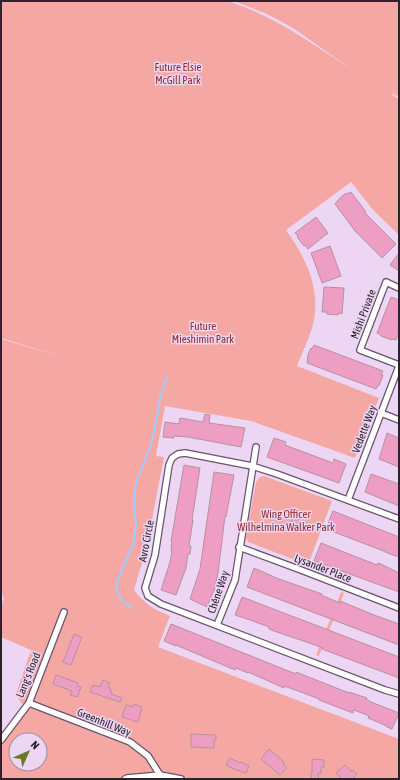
<svg xmlns="http://www.w3.org/2000/svg" width="400" height="780" viewBox="0 0 400 780" font-family="'Asap Condensed',sans-serif">
<style>
.green{fill:#f5a8a3;fill-rule:evenodd}
.lines{fill:none;stroke-linecap:round;stroke-linejoin:round}
.stream{stroke:#a0ccfe;stroke-width:2}
.building{fill:#ee9dc3;stroke:#b492a1}
.street-casing{stroke:#67546d;stroke-width:8}
.street{stroke:#fff;stroke-width:5.5}
.labels{text-anchor:middle;stroke-width:3;stroke-linejoin:round;paint-order:stroke}
.park-label{font-size:11px;fill:#8f2a2d;stroke:#edd6f4}
.street-label{font-size:11px;fill:#2b222d;stroke:#edd6f4}
</style>
<rect width="100%" height="100%" fill="#edd6f4"/>
<g class="green">
<path d="M 1,1 L 227,1 C 271,14 313,44 351,69 L 293,28 L 267,14 L 234,1 L 399,1 L 399,97 L 393,94 L 396,88 L 392,95 L 399,99 L 399,235 L 374,211 L 351,182 L 286,230 C 305,257 320,286 314,320 C 312,332 302,353 297,366 L 379,398 L 355,458 L 251,421 L 165,406 L 156,456 L 164,457 L 146,550 L 134,590 C 146,605 153,609 170,616 L 158,647 L 399,739 L 399,779 L 1,779 L 1,744 L 29,707 L 21,703 L 16,694 L 31,650 L 1,637 L 1,607 L 4,598 L 1,591 L 1,339 L 66,358 L 1,338 ZM 16,740 L 40,740 L 40,764 L 16,764 Z"/>
<path d="M 264,476 L 332,501 L 308,565 L 248,542 L 246,537 L 256,482 L 260,477 Z"/>
<path d="M 341,592 L 344,593 L 319,656 L 316,655 Z"/>
</g>
<g class="lines">
<path class="stream" d="M 132,608 C 122,603 117,595 116,584 L 133,544 L 136,526 L 134,505 L 135,486 L 152,441 L 157,417 L 160,397 L 167,377"/>
</g>
<g class="building">
<path d="M 351,192 L 366,212 L 365,213 L 396,244 L 382,258 L 355,231 L 335,204 L 340,198 L 346,193 L 347,194 Z"/>
<path d="M 316,217 L 328,233 L 308,249 L 305,245 L 304,246 L 297,237 L 298,236 L 295,233 Z"/>
<path d="M 330,246 L 341,276 L 322,283 L 311,253 Z"/>
<path d="M 399,253 L 399,271 L 390,265 Z"/>
<path d="M 324,287 L 344,288 L 342,314 L 338,313 L 338,315 L 327,314 L 327,312 L 322,312 Z"/>
<path d="M 391,297 L 399,300 L 399,332 L 396,340 L 392,339 L 392,340 L 381,336 L 381,335 L 377,333 Z"/>
<path d="M 314,345 L 383,371 L 381,375 L 383,375 L 379,386 L 378,385 L 376,389 L 307,363 L 308,355 L 311,348 L 312,349 Z"/>
<path d="M 205,414 L 210,415 L 209,423 L 245,428 L 241,447 L 188,437 L 174,436 L 174,438 L 163,437 L 165,422 L 179,424 L 180,418 L 203,422 Z"/>
<path d="M 387,433 L 399,438 L 399,467 L 379,459 Z"/>
<path d="M 274,438 L 286,442 L 285,445 L 333,463 L 334,459 L 346,464 L 339,483 L 267,457 Z"/>
<path d="M 184,465 L 200,468 L 192,520 L 193,520 L 189,546 L 191,546 L 190,554 L 188,554 L 186,568 L 176,595 L 161,590 L 170,562 L 172,552 L 171,551 L 172,541 L 171,541 Z"/>
<path d="M 214,472 L 234,475 L 226,517 L 225,516 L 218,573 L 215,588 L 207,607 L 190,599 L 200,569 Z"/>
<path d="M 371,474 L 399,484 L 399,506 L 365,492 Z"/>
<path d="M 333,511 L 399,537 L 399,557 L 390,554 L 381,550 L 326,529 Z"/>
<path d="M 294,516 L 300,519 L 296,527 L 290,524 Z"/>
<path d="M 321,543 L 377,565 L 378,563 L 383,565 L 399,573 L 399,592 L 314,561 Z"/>
<path d="M 254,568 L 279,579 L 322,594 L 321,595 L 340,603 L 340,601 L 374,615 L 399,624 L 399,645 L 247,587 Z"/>
<path d="M 242,597 L 399,657 L 399,678 L 322,649 L 323,648 L 312,644 L 274,631 L 269,629 L 269,627 L 253,621 L 235,615 Z"/>
<path d="M 171,624 L 296,674 L 296,672 L 349,693 L 349,692 L 367,698 L 366,699 L 371,702 L 399,713 L 392,729 L 387,727 L 387,726 L 368,718 L 369,716 L 354,710 L 353,713 L 319,700 L 319,699 L 301,692 L 284,686 L 284,688 L 248,672 L 248,673 L 236,668 L 235,670 L 176,645 L 176,646 L 164,641 Z"/>
<path d="M 74,634 L 82,637 L 71,665 L 63,662 Z"/>
<path d="M 56,675 L 78,683 L 77,686 L 81,687 L 77,697 L 70,695 L 72,691 L 53,684 Z"/>
<path d="M 103,680 L 110,683 L 108,687 L 111,689 L 110,691 L 112,692 L 111,694 L 122,698 L 120,702 L 90,692 L 93,685 L 100,687 Z"/>
<path d="M 134,704 L 142,707 L 138,722 L 122,717 L 126,705 L 133,707 Z"/>
<path d="M 191,734 L 216,735 L 216,740 L 214,740 L 214,748 L 191,747 Z"/>
<path d="M 269,749 L 284,762 L 283,764 L 287,768 L 280,775 L 261,759 Z"/>
<path d="M 230,758 L 240,763 L 241,762 L 249,766 L 246,773 L 234,769 L 226,765 Z"/>
<path d="M 312,759 L 324,760 L 324,767 L 321,767 L 321,773 L 318,773 L 319,779 L 311,779 L 311,773 L 312,773 Z"/>
<path d="M 345,765 L 351,771 L 353,770 L 357,774 L 352,779 L 342,779 L 336,773 Z"/>
</g>
<g class="lines">
<defs>
<g id="street">
<path d="M 399,288 L 386,282 L 360,350 L 399,365"/>
<path d="M 381,413 L 399,420"/>
<path d="M 348,500 L 399,366"/>
<path d="M 399,519 L 277,474 L 252,466 L 185,453 L 178,454 L 172,458 L 169,465 L 155,555 L 145,588 L 148,596 L 161,604 L 385,690 L 399,694"/>
<path d="M 239,547 L 301,570 L 399,608"/>
<path d="M 217,625 L 235,580 L 256,447"/>
<path d="M 29,703 L 130,742 L 148,756 L 160,775"/>
<path d="M 1,740 L 29,703 L 64,612"/>
<path d="M 125,779 L 127,778 L 160,775 L 181,779"/>
</g>
</defs>
<use href="#street" class="street-casing"/>
<use href="#street" class="street"/>
</g>
<g class="labels">
<g class="park-label">
<text x="178" y="71">Future Elsie<tspan x="178" dy="13">McGill Park</tspan></text>
<text x="203" y="330">Future<tspan x="203" dy="13">Mieshimin Park</tspan></text>
<text x="286" y="518">Wing Officer<tspan x="286" dy="13">Wilhelmina Walker Park</tspan></text>
</g>
<g class="street-label">
<text transform="translate(363 314) rotate(-69)" y="4">Mishi Private</text>
<text transform="translate(364 429) rotate(-69)" y="4">Vedette Way</text>
<text transform="translate(146 541) rotate(-79)" y="4">Avro Circle</text>
<text transform="translate(323 568) rotate(21)" y="4">Lysander Place</text>
<text transform="translate(218 592) rotate(-71)" y="4">Chêne Way</text>
<text transform="translate(28 675) rotate(-68)" y="4">Lang's Road</text>
<text transform="translate(104 722) rotate(22)" y="4">Greenhill Way</text>
</g>
</g>
<rect width="400" height="780" fill="none" stroke="#2b222d" stroke-width="4"/>
<g transform="translate(28 752) rotate(45)"><circle r="19" fill="#edd6f4" stroke="#9f8ea4"/>
<path d="M0-3L7 15L0 10L-7 15Z" fill="#667928"/>
<text y="-6" font-size="11" font-weight="bold" text-anchor="middle" fill="#2b222d">N</text>
</g>
</svg>
